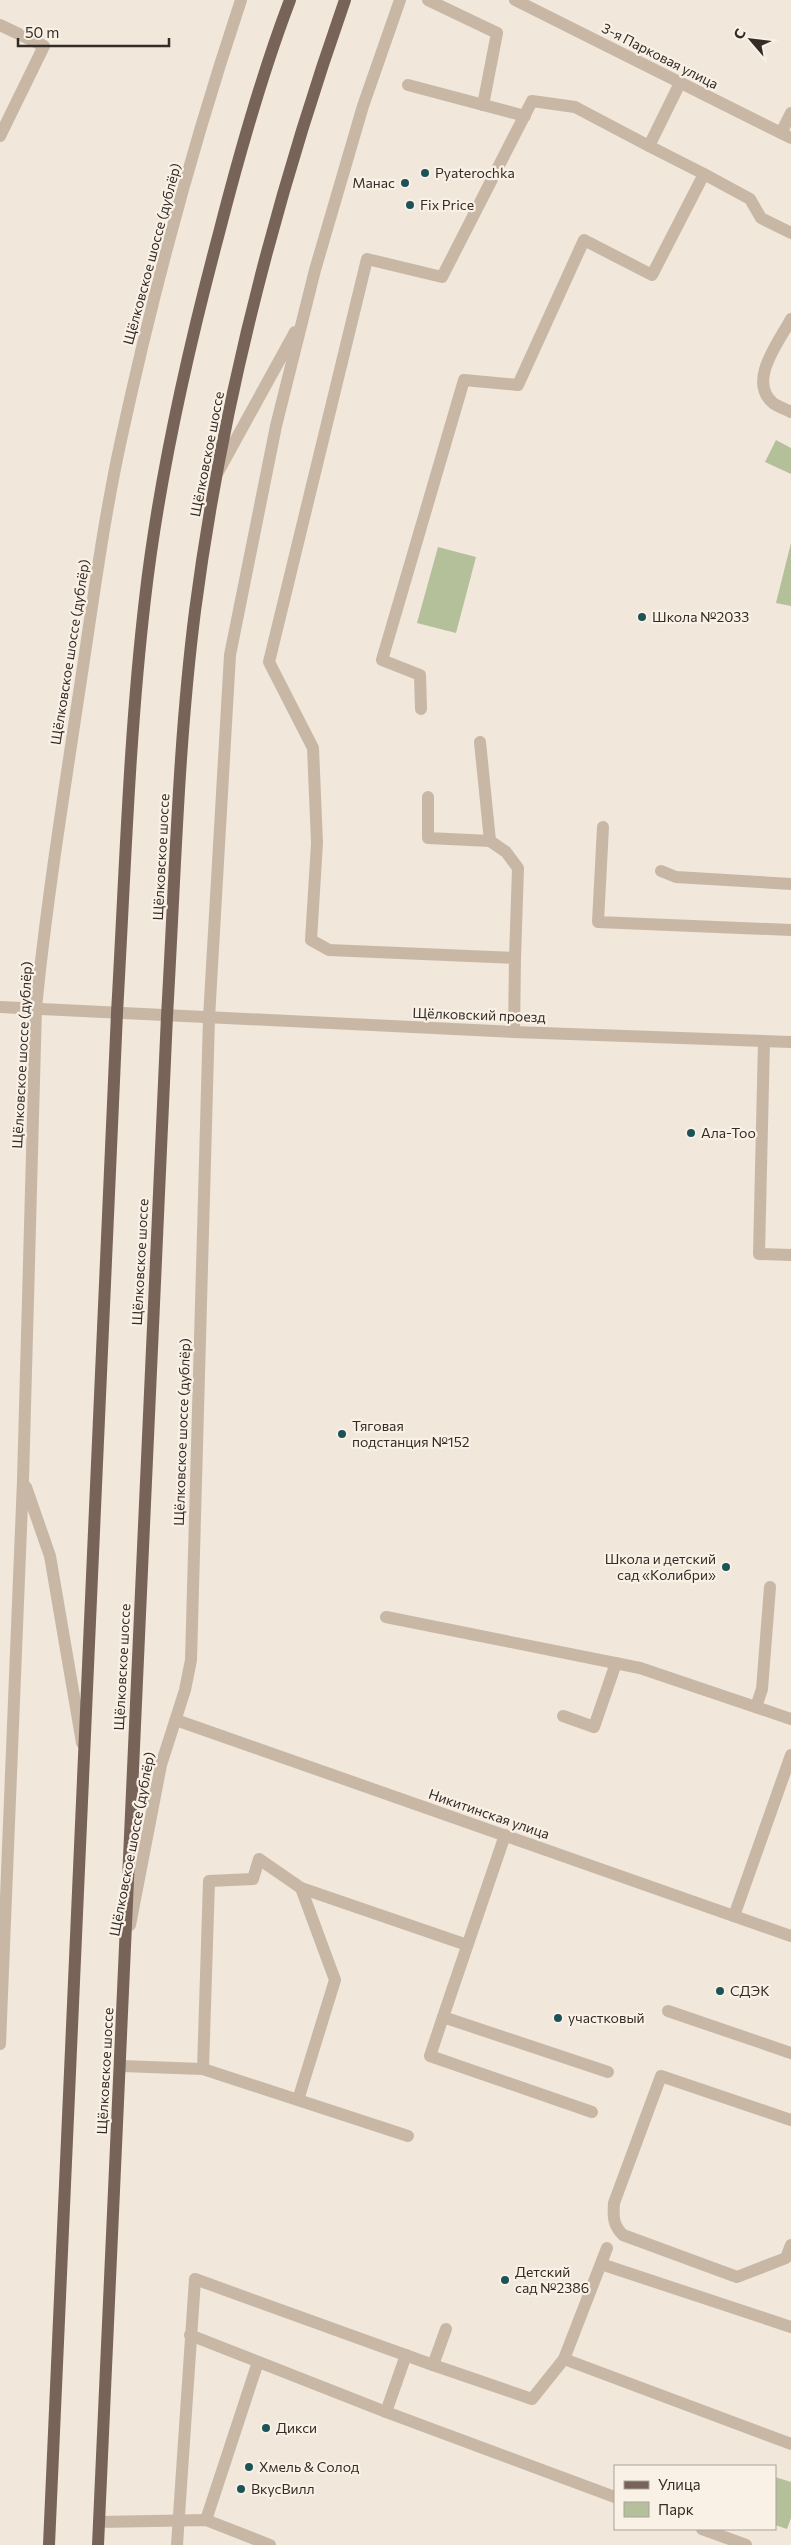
<svg xmlns="http://www.w3.org/2000/svg" width="791" height="2545" viewBox="0 0 791 2545" font-family="Commissioner,sans-serif">
<style>
.green{fill:#b3c09a}
.lines{fill:none;stroke-linecap:round;stroke-linejoin:round}
.minor{stroke:#c9b7a6;stroke-width:12}
.major{stroke:#776358;stroke-width:12}
.poi-dot{fill:#1d5357;stroke:#f9f1e6;stroke-width:2}
.labels{text-anchor:middle;stroke-width:4.5;stroke-linejoin:round;paint-order:stroke}
.street-label{font-size:14px;fill:#362c27;stroke:#f9f1e6}
.poi-label{font-size:14px;fill:#362c27;stroke:#f9f1e6;text-anchor:start}
</style>
<rect width="100%" height="100%" fill="#f1e7da"/>
<g class="green">
<path d="M 776,440 L 791,448 L 791,474 L 765,462 Z"/>
<path d="M 791,543 L 791,606 L 776,603 Z"/>
<path d="M 438,547 L 476,557 L 456,633 L 417,623 Z"/>
<path d="M 775,2477 L 791,2482 L 791,2518 L 787,2529 L 775,2525 Z"/>
</g>
<g class="lines">
<g class="minor">
<path d="M 428,0 L 497,33 L 483,105"/>
<path d="M 515,0 L 791,138"/>
<path d="M 0,25 L 44,46 L 0,136"/>
<path d="M 408,85 L 525,116"/>
<path d="M 781,133 L 791,113"/>
<path d="M 704,174 L 750,199 L 761,218 L 791,233"/>
<path d="M 791,319 C 779,342 747,381 773,403 C 778,407 786,409 791,412"/>
<path d="M 218,472 L 295,332"/>
<path d="M 421,709 L 420,675 L 382,660 L 464,380 L 518,385 L 584,240 L 652,275 L 704,174 L 649,146"/>
<path d="M 480,742 L 490,841"/>
<path d="M 428,797 L 428,838 L 490,841 L 506,852 L 518,868 L 515,958"/>
<path d="M 603,827 L 598,922 L 791,930"/>
<path d="M 661,871 L 676,877 L 791,884"/>
<path d="M 0,1007 L 514,1032 L 791,1042"/>
<path d="M 514,1032 L 515,958 L 329,950 L 311,940 L 317,843 L 313,748 L 269,662 L 367,259 L 442,277 L 532,101 L 575,107 L 649,146 L 680,83"/>
<path d="M 764,1041 L 759,1254 L 791,1255"/>
<path d="M 26,1487 L 50,1556 L 82,1743"/>
<path d="M 386,1617 L 640,1668 L 791,1719"/>
<path d="M 756,1707 L 762,1689 L 770,1587"/>
<path d="M 563,1716 L 594,1727 L 616,1663"/>
<path d="M 176,1720 L 791,1936"/>
<path d="M 505,1835 L 443,2017 L 608,2072"/>
<path d="M 734,1916 L 791,1755"/>
<path d="M 130,1925 L 161,1765 L 185,1690 L 191,1660 L 209,1018 L 230,655 L 276,426 L 315,270 L 363,106 L 400,0"/>
<path d="M 668,2011 L 791,2053"/>
<path d="M 443,2017 L 430,2056 L 592,2112"/>
<path d="M 0,2044 L 23,1480 L 36,1008 C 46,907 62,806 77,706 C 91,617 102,527 121,440 C 153,292 193,144 241,0"/>
<path d="M 121,2066 L 203,2069 L 408,2136"/>
<path d="M 203,2069 L 209,1881 L 253,1879 L 259,1859 L 301,1888 L 467,1945"/>
<path d="M 298,2100 L 335,1980 L 301,1888"/>
<path d="M 791,2120 L 661,2076 L 614,2203 C 613,2217 613,2225 623,2235 L 737,2277 L 786,2258 L 791,2245"/>
<path d="M 607,2248 L 564,2359 L 791,2444"/>
<path d="M 601,2264 L 791,2327"/>
<path d="M 446,2329 L 433,2365 L 532,2399 L 564,2359"/>
<path d="M 190,2335 L 386,2412 L 615,2497"/>
<path d="M 386,2412 L 406,2355"/>
<path d="M 206,2520 L 258,2362"/>
<path d="M 99,2522 L 206,2520 L 270,2545"/>
<path d="M 702,2529 L 746,2545"/>
<path d="M 177,2545 L 195,2279 L 433,2365"/>
</g>
<g class="major">
<path d="M 49,2545 L 117,1013 C 125,875 129,736 145,599 C 159,476 187,353 219,233 C 239,155 261,76 290,0"/>
<path d="M 98,2545 L 167,1016 C 175,881 178,745 195,611 C 222,403 276,197 345,0"/>
</g>
</g>
<g class="poi-dot">
<circle cx="425" cy="173" r="5"/>
<circle cx="405" cy="183" r="5"/>
<circle cx="410" cy="205" r="5"/>
<circle cx="642" cy="617" r="5"/>
<circle cx="691" cy="1133" r="5"/>
<circle cx="342" cy="1434" r="5"/>
<circle cx="726" cy="1567" r="5"/>
<circle cx="720" cy="1991" r="5"/>
<circle cx="558" cy="2018" r="5"/>
<circle cx="505" cy="2280" r="5"/>
<circle cx="266" cy="2428" r="5"/>
<circle cx="249" cy="2467" r="5"/>
<circle cx="241" cy="2489" r="5"/>
</g>
<g class="labels">
<g class="street-label">
<text transform="translate(660 56) rotate(27)" y="5">3-я Парковая улица</text>
<text transform="translate(152 254) rotate(-75)" y="5">Щёлковское шоссе (дублёр)</text>
<text transform="translate(207 454) rotate(-79)" y="5">Щёлковское шоссе</text>
<text transform="translate(70 652) rotate(-81)" y="5">Щёлковское шоссе (дублёр)</text>
<text transform="translate(161 857) rotate(-87)" y="5">Щёлковское шоссе</text>
<text transform="translate(479 1015) rotate(2)" y="5">Щёлковский проезд</text>
<text transform="translate(22 1055) rotate(-87)" y="5">Щёлковское шоссе (дублёр)</text>
<text transform="translate(140 1262) rotate(-87)" y="5">Щёлковское шоссе</text>
<text transform="translate(182 1432) rotate(-88)" y="5">Щёлковское шоссе (дублёр)</text>
<text transform="translate(122 1667) rotate(-87)" y="5">Щёлковское шоссе</text>
<text transform="translate(489 1814) rotate(19)" y="5">Никитинская улица</text>
<text transform="translate(132 1844) rotate(-79)" y="5">Щёлковское шоссе (дублёр)</text>
<text transform="translate(105 2071) rotate(-87)" y="5">Щёлковское шоссе</text>
</g>
<g class="poi-label">
<text x="435" y="178">Pyaterochka</text>
<text x="395" y="188" text-anchor="end">Манас</text>
<text x="420" y="210">Fix Price</text>
<text x="652" y="622">Школа №2033</text>
<text x="701" y="1138">Ала-Тоо</text>
<text x="352" y="1431">Тяговая<tspan x="352" dy="16">подстанция №152</tspan></text>
<text x="716" y="1564" text-anchor="end">Школа и детский<tspan x="716" dy="16">сад «Колибри»</tspan></text>
<text x="730" y="1996">СДЭК</text>
<text x="568" y="2023">участковый</text>
<text x="515" y="2277">Детский<tspan x="515" dy="16">сад №2386</tspan></text>
<text x="276" y="2433">Дикси</text>
<text x="259" y="2472">Хмель &amp; Солод</text>
<text x="251" y="2494">ВкусВилл</text>
</g>
</g>
<rect x="614" y="2465" width="162" height="65" fill="#f9f1e6" stroke="#aba29a"/>
<rect x="624" y="2481" width="25" height="8" fill="#776358" stroke="#aba29a"/>
<text x="658" y="2490" font-size="15" fill="#362c27">Улица</text>
<rect x="624" y="2502" width="25" height="15" fill="#b3c09a" stroke="#aba29a"/>
<text x="658" y="2515" font-size="15" fill="#362c27">Парк</text>
<g transform="translate(751 40) rotate(298)" stroke="#f9f1e6" stroke-width="4" paint-order="stroke">
<path d="M0-4L9 19L0 12L-9 19Z" fill="#362c27"/>
<text y="-8" font-size="14" font-weight="bold" text-anchor="middle" fill="#362c27">С</text>
</g>
<path d="M18 38v8h151v-8" fill="none" stroke="#362c27" stroke-width="2.5"/>
<text x="25" y="38" font-size="15" fill="#362c27" stroke="#f9f1e6" stroke-width="4" paint-order="stroke">50 m</text>
</svg>
